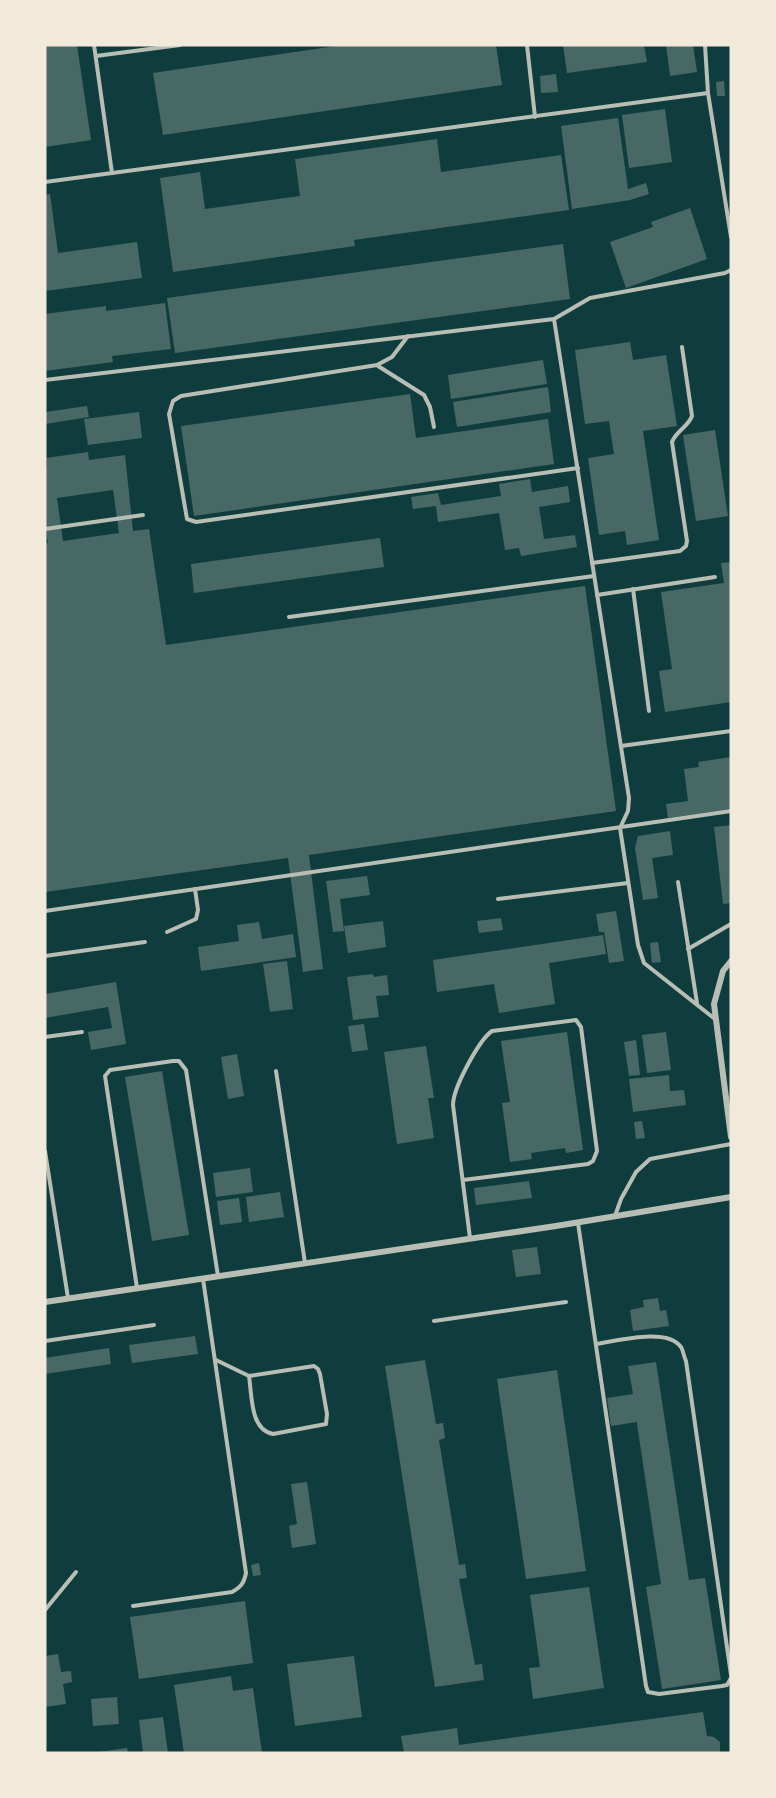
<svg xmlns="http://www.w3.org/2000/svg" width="776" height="1798" viewBox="0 0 776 1798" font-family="Arial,sans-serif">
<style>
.building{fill:#486865;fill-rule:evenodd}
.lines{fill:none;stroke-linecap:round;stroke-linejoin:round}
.service{stroke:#b8beb3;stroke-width:4}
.minor{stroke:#b8beb3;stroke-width:6}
</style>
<rect width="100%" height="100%" fill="#0f3d3e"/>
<g class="building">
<path d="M 45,45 L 77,45 L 91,140 L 45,147 Z"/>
<path d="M 343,45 L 496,45 L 502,85 L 163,135 L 153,73 Z"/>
<path d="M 563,45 L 644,45 L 647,62 L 567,73 Z"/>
<path d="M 666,45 L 693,45 L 697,72 L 670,76 Z"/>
<path d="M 556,74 L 558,92 L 541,93 L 540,76 Z"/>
<path d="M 724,81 L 725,96 L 717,96 L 716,82 Z"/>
<path d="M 665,109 L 672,162 L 629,168 L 622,115 Z"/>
<path d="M 618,118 L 628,189 L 646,183 L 649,194 L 630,200 L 572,209 L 561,126 Z"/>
<path d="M 437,139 L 441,172 L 561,155 L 569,210 L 354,240 L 355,246 L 173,272 L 160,178 L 200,172 L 205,209 L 300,196 L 295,159 Z"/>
<path d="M 50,194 L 58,253 L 137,242 L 142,278 L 45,291 L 45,195 Z"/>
<path d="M 690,208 L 707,259 L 626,288 L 610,242 L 653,227 L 651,222 Z"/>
<path d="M 563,244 L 570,299 L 175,353 L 167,298 Z"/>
<path d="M 165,303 L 171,349 L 112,356 L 113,362 L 45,371 L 45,314 L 106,306 L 106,311 Z"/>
<path d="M 630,342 L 633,360 L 666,355 L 677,426 L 643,431 L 659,540 L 627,545 L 625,531 L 599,535 L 588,458 L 614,454 L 609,421 L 585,424 L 575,350 Z"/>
<path d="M 543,360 L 547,384 L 451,399 L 448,375 Z"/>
<path d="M 548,387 L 551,412 L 457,427 L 453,402 Z"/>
<path d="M 410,394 L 416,438 L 548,419 L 554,464 L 194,516 L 181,426 Z"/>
<path d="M 87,406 L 89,417 L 45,424 L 45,412 Z"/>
<path d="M 139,412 L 142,438 L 88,445 L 84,419 Z"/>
<path d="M 715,430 L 728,516 L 696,521 L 683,435 Z"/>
<path d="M 88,452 L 89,460 L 125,455 L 133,531 L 149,529 L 166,645 L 585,586 L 616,811 L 309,855 L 323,969 L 303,972 L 288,858 L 45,892 L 45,544 L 48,543 L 45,522 L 45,466 L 47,466 L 46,458 ZM 113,490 L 119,533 L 63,541 L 57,498 Z"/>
<path d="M 530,479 L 532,492 L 568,486 L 570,502 L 539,507 L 544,539 L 575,535 L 577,547 L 521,556 L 519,548 L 505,550 L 499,513 L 438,522 L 436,506 L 413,509 L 411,497 L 438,493 L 441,505 L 501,496 L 499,484 Z"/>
<path d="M 380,538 L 384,567 L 194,593 L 191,564 Z"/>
<path d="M 731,562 L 731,702 L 665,712 L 659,671 L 672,669 L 661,592 L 724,583 L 721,563 Z"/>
<path d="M 731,757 L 731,809 L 668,818 L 666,804 L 688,801 L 684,769 L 699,767 L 698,762 Z"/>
<path d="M 731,825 L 731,903 L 723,904 L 714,827 Z"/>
<path d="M 670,831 L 673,855 L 652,858 L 658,898 L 643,900 L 635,848 L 638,836 Z"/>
<path d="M 367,876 L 370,895 L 340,899 L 344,931 L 333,932 L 326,881 Z"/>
<path d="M 616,911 L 624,961 L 609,963 L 604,932 L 599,932 L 596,914 Z"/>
<path d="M 501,918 L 503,930 L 479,933 L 477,921 Z"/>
<path d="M 383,921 L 386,947 L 348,953 L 344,926 Z"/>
<path d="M 259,922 L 262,939 L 293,934 L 296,957 L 201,971 L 198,947 L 239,941 L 237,925 Z"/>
<path d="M 603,935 L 606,954 L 549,963 L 555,1004 L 499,1013 L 494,984 L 437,992 L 433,960 Z"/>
<path d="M 658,942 L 661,962 L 652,963 L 650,943 Z"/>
<path d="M 287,961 L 293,1009 L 270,1012 L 263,964 Z"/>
<path d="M 373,974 L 374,977 L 387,975 L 389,995 L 376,996 L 379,1017 L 353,1020 L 347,977 Z"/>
<path d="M 116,982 L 126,1044 L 91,1050 L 88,1032 L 112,1028 L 108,1007 L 45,1018 L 45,994 Z"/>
<path d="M 364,1024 L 368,1050 L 352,1052 L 348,1026 Z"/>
<path d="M 567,1032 L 583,1150 L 566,1153 L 565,1148 L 531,1153 L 532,1159 L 510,1162 L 502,1103 L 510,1102 L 501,1041 Z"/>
<path d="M 666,1032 L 671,1070 L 647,1073 L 642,1035 Z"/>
<path d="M 636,1040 L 640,1075 L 629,1076 L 624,1042 Z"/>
<path d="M 426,1046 L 434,1098 L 428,1098 L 434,1138 L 397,1144 L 384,1052 Z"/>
<path d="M 237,1054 L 244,1096 L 228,1099 L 221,1057 Z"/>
<path d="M 162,1071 L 189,1235 L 152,1241 L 125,1077 Z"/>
<path d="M 669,1075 L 670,1091 L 684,1090 L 686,1105 L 633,1112 L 629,1079 Z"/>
<path d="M 642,1121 L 645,1138 L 636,1139 L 634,1122 Z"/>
<path d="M 250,1168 L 253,1192 L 216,1197 L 213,1173 Z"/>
<path d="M 529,1181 L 532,1198 L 476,1205 L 474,1188 Z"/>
<path d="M 280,1192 L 284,1217 L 249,1222 L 246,1197 Z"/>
<path d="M 239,1198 L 242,1222 L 220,1225 L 217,1201 Z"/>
<path d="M 537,1247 L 541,1274 L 516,1277 L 512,1250 Z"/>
<path d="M 658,1298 L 660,1311 L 666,1310 L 669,1326 L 633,1331 L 630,1310 L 644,1307 L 643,1300 Z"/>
<path d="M 195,1336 L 198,1354 L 132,1363 L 129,1345 Z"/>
<path d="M 109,1348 L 111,1364 L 45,1374 L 45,1358 Z"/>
<path d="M 425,1360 L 436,1424 L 443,1423 L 445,1438 L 439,1440 L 459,1565 L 465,1564 L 467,1578 L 459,1579 L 475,1665 L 482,1664 L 484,1680 L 435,1687 L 385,1366 Z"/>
<path d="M 656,1362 L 689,1580 L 705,1578 L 721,1680 L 662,1689 L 646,1587 L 661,1584 L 637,1424 L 637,1422 L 611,1426 L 607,1398 L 633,1394 L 628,1366 Z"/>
<path d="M 557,1370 L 586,1571 L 526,1579 L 497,1379 Z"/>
<path d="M 307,1482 L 316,1544 L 292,1548 L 289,1526 L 297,1524 L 291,1484 Z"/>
<path d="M 259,1563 L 261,1575 L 253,1576 L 251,1565 Z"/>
<path d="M 589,1587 L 604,1688 L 533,1699 L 529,1668 L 540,1667 L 530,1595 Z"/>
<path d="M 245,1601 L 253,1663 L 139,1679 L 130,1617 Z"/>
<path d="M 58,1654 L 61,1672 L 71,1671 L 72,1682 L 63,1684 L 66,1704 L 45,1707 L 45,1656 Z"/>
<path d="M 354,1656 L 362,1717 L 295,1726 L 287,1664 Z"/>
<path d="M 231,1676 L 233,1691 L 253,1688 L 262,1753 L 184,1753 L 174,1685 Z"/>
<path d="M 117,1697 L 119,1724 L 93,1726 L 91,1699 Z"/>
<path d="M 703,1712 L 707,1736 L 714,1737 L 720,1742 L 720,1753 L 404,1753 L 401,1736 L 457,1728 L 459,1745 Z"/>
<path d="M 163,1717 L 168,1753 L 143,1753 L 139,1720 Z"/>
<path d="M 127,1748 L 128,1753 L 99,1753 L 99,1752 Z"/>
</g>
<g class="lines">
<g class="service">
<path d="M 94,45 L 112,173"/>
<path d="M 527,45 L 535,117"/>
<path d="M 705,45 L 708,93 L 731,237"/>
<path d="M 96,56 L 180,45"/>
<path d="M 45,182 L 708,93"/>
<path d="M 554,319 L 629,798 L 628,811 L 620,828 L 638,945 L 644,963 L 715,1019"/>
<path d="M 408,336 L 392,357 L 377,365 L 181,396 L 173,401 L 169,414 L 187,519 L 196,522 L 578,468"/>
<path d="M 378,366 L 424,395 L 430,407 L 434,427"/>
<path d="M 45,380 L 554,319 L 590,298 L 725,273 L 731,270"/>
<path d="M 45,529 L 143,515"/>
<path d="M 592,563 L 680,551 L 686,546 L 687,541 L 672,442 C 676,431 688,427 692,416 L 682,347"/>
<path d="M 633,589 L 649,711"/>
<path d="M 597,595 L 715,577"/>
<path d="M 289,617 L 594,576"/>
<path d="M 621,746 L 731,731"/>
<path d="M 678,882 L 697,1003"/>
<path d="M 498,899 L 628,883"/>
<path d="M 45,911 L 731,811"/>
<path d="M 167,932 L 196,919 L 198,910 L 195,889"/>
<path d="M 688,949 L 731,924"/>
<path d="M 45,956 L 145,942"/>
<path d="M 45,1037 L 82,1032"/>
<path d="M 276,1071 L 305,1263"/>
<path d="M 45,1151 L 68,1298"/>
<path d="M 463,1180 L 588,1164 L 593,1161 L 597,1151 L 581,1027 L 576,1020 L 492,1031 C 479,1040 453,1088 453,1105 L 470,1238"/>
<path d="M 615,1216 L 621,1199 L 636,1172 L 650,1159 L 731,1144"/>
<path d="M 578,1223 L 646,1686 L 648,1692 L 659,1694 L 722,1686 L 727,1685 L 731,1678"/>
<path d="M 137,1288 L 105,1076 L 110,1070 L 173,1061 L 179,1061 L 186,1070 L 218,1276"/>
<path d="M 434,1321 L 566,1302"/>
<path d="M 45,1341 L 154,1325"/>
<path d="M 596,1344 C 617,1341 667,1327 681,1347 C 683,1350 684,1357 686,1361 L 731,1675"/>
<path d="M 216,1360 L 249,1376 L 314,1366 L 318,1369 L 320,1374 L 327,1414 L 326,1424 L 273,1434 C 250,1430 252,1395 249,1376"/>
<path d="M 133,1606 L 232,1592 C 241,1587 244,1583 246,1573 L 203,1279"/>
<path d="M 45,1610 L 76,1572"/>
</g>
<g class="minor">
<path d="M 731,961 L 723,971 L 714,1004 L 731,1137"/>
<path d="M 45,1302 L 556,1226 L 731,1197"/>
</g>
</g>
<rect width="776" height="1798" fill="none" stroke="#f1e9da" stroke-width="93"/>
</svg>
